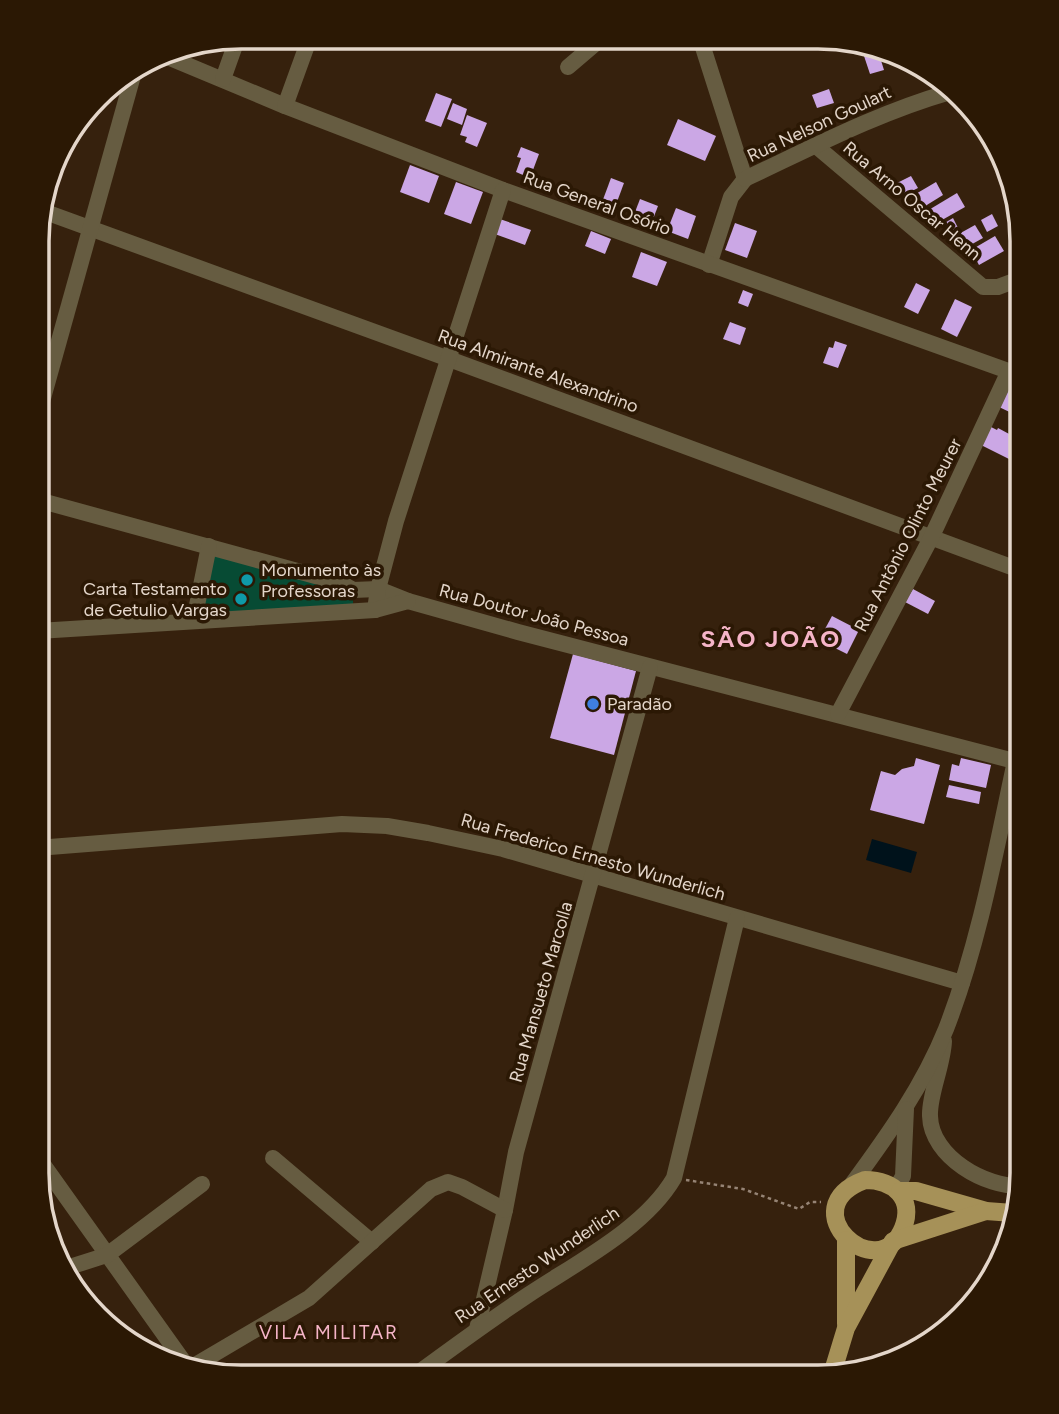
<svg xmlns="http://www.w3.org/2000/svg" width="1059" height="1414" viewBox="0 0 1059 1414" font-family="Figtree,sans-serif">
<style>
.green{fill:#074b34}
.water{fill:#00121b}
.building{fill:#cba7e5}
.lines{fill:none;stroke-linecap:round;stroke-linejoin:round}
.path{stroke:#968475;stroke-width:2.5;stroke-dasharray:3.5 3.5;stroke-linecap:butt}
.minor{stroke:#665c41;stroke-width:16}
.major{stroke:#a69158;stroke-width:18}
.culture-dot{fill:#0f9aa8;stroke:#2b1804;stroke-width:2.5}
.shop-dot{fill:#3f7fe0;stroke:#2b1804;stroke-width:2.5}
.labels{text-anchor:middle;stroke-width:7;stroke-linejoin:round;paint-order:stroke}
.street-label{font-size:18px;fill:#e4d6ca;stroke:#2b1804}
.poi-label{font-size:18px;fill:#e4d6ca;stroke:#2b1804;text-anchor:start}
.neighbourhood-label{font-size:19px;letter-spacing:2px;fill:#f5b4c7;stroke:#2b1804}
.district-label{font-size:24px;font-weight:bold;letter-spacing:2px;fill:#f5b4c7;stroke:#2b1804}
.rim{fill:none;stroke:#e4d6ca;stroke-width:3.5}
</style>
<rect width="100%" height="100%" fill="#36210d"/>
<path class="green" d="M 210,547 L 353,590 L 353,610 L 195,619 Z"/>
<path class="water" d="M 872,839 L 917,852 L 911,873 L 866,860 Z"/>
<g class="building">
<path d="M 874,50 L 878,51 L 884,70 L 870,74 L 863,53 Z"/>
<path d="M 829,89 L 834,103 L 817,108 L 812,95 Z"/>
<path d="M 436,93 L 452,99 L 441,127 L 425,121 Z"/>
<path d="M 453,103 L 467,109 L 462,125 L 447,119 Z"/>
<path d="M 467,115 L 487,123 L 477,147 L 465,142 L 467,137 L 460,135 Z"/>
<path d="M 678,119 L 716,136 L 705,161 L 667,145 Z"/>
<path d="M 521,147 L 539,154 L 530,178 L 516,172 L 521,158 L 517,157 Z"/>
<path d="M 410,165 L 439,176 L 429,203 L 400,192 Z"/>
<path d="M 911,176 L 918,188 L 904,195 L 897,183 Z"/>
<path d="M 611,178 L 624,183 L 614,210 L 601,205 Z"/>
<path d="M 456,182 L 483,192 L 471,224 L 444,214 Z"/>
<path d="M 936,182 L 943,195 L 922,208 L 914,195 Z"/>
<path d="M 957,193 L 965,207 L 935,224 L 927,211 Z"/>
<path d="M 640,199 L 658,206 L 650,227 L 632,220 Z"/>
<path d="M 676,208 L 696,216 L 688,239 L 667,231 Z"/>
<path d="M 992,214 L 998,226 L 987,232 L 981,220 Z"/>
<path d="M 497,218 L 531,230 L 525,245 L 492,233 Z"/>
<path d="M 953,218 L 959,230 L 950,236 L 943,224 Z"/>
<path d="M 735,223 L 757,231 L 747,258 L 725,250 Z"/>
<path d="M 975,225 L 983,238 L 965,248 L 957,235 Z"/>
<path d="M 591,231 L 611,239 L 605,254 L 585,246 Z"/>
<path d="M 995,236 L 1004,251 L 979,265 L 971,250 Z"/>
<path d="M 641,252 L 667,262 L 657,286 L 632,277 Z"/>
<path d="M 916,283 L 930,290 L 918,314 L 904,307 Z"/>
<path d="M 743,290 L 753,294 L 748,307 L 738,303 Z"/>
<path d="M 955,299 L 972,307 L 957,337 L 941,329 Z"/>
<path d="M 730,322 L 746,328 L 740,345 L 723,339 Z"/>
<path d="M 835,341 L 847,345 L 838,368 L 823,363 L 829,347 L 833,348 Z"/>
<path d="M 1012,381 L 1022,386 L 1022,418 L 999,407 Z"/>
<path d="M 989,426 L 997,430 L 998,428 L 1022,441 L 1013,461 L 979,444 Z"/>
<path d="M 913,589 L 935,601 L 928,614 L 905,602 Z"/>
<path d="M 832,616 L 859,630 L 847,654 L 819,640 Z"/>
<path d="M 573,654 L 636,671 L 614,755 L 550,738 Z"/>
<path d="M 916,758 L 940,765 L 924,824 L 870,810 L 881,771 L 895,775 L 902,769 L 914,766 Z"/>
<path d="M 961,758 L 991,765 L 986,788 L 949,780 L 952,764 L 959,766 Z"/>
<path d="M 949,785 L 981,792 L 979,804 L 946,797 Z"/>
</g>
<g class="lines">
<path class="path" d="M 686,1180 L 743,1189 L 799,1209 L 810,1202 L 821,1202"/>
<g class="minor">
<path d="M 700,38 L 745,179 L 731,197 L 709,265"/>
<path d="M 163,55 L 285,106 L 503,190 L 1022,376"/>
<path d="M 568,67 L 602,38"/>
<path d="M 223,79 L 238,37"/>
<path d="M 285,106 L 310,37"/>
<path d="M 816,146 L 983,287 L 998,287 L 1022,278"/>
<path d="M 745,179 C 813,147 877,113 950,92"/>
<path d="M 40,210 L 449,359 L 1022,571"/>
<path d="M 38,416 L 134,72"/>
<path d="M 38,500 L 341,583 L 353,590 L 378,589 L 408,601 L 518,632 L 1022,763"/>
<path d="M 375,610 L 378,589 L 396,521 L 503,190"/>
<path d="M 194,620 L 209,546"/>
<path d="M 38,631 L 375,610 L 408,601"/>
<path d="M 838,714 L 932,536 L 1009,371"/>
<path d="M 37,848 L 342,824 L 387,826 L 428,833 L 503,849 L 962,983"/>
<path d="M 944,1041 C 943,1066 929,1094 930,1116 C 931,1157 986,1188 1022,1186"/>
<path d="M 37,1156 L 186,1365"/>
<path d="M 273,1158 L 372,1242"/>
<path d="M 852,1184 C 888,1135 923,1086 946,1029 C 979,944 996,850 1015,761"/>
<path d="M 896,1189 L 903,1176 L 906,1109"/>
<path d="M 63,1269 L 107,1255 L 202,1184"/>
<path d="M 477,1329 L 505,1210 L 516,1152 L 650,667"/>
<path d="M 192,1367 L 309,1298 L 431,1189 L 448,1182 L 462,1187 L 505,1210"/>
<path d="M 414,1376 C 452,1348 489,1321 528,1295 C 576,1263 645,1228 674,1178 L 737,918"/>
</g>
<g class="major">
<path d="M 865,1180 C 893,1180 915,1198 903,1228 C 878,1289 789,1208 865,1180 Z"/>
<path d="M 900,1191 L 916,1191 L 986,1211 L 1013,1213"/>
<path d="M 846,1324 L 846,1240"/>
<path d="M 832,1374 L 846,1328 L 893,1241 L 986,1211"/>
</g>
</g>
<g class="culture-dot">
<circle cx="247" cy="580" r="7"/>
<circle cx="241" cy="599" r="7"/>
</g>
<circle class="shop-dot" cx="593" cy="704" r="7"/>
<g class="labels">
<g class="street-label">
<text transform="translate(819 124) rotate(-25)" y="6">Rua Nelson Goulart</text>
<text transform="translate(912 201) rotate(40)" y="6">Rua Arno Oscar Henn</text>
<text transform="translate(597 203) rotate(20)" y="6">Rua General Osório</text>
<text transform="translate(538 371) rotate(20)" y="6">Rua Almirante Alexandrino</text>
<text transform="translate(908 535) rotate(-63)" y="6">Rua Antônio Olinto Meurer</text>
<text transform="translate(534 615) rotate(15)" y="6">Rua Doutor João Pessoa</text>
<text transform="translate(593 857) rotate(16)" y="6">Rua Frederico Ernesto Wunderlich</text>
<text transform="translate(541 992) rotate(-74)" y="6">Rua Mansueto Marcolla</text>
<text transform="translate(537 1265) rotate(-34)" y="6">Rua Ernesto Wunderlich</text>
</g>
<g class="poi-label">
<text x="261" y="576">Monumento às<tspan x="261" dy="21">Professoras</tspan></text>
<text x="227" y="595" text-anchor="end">Carta Testamento<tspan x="227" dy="21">de Getulio Vargas</tspan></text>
<text x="607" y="710">Paradão</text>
</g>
<g class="neighbourhood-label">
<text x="329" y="1339">VILA MILITAR</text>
</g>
<g class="district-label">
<text x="771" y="647">SÃO JOÃO</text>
</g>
</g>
<path d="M0 0H1059V1414H0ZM241 49H818A192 192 0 0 1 1010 241V1173A192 192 0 0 1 818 1365H241A192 192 0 0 1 49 1173V241A192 192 0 0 1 241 49Z" fill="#2b1804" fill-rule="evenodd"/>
<path class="rim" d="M241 49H818A192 192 0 0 1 1010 241V1173A192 192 0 0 1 818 1365H241A192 192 0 0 1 49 1173V241A192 192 0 0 1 241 49Z"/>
</svg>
